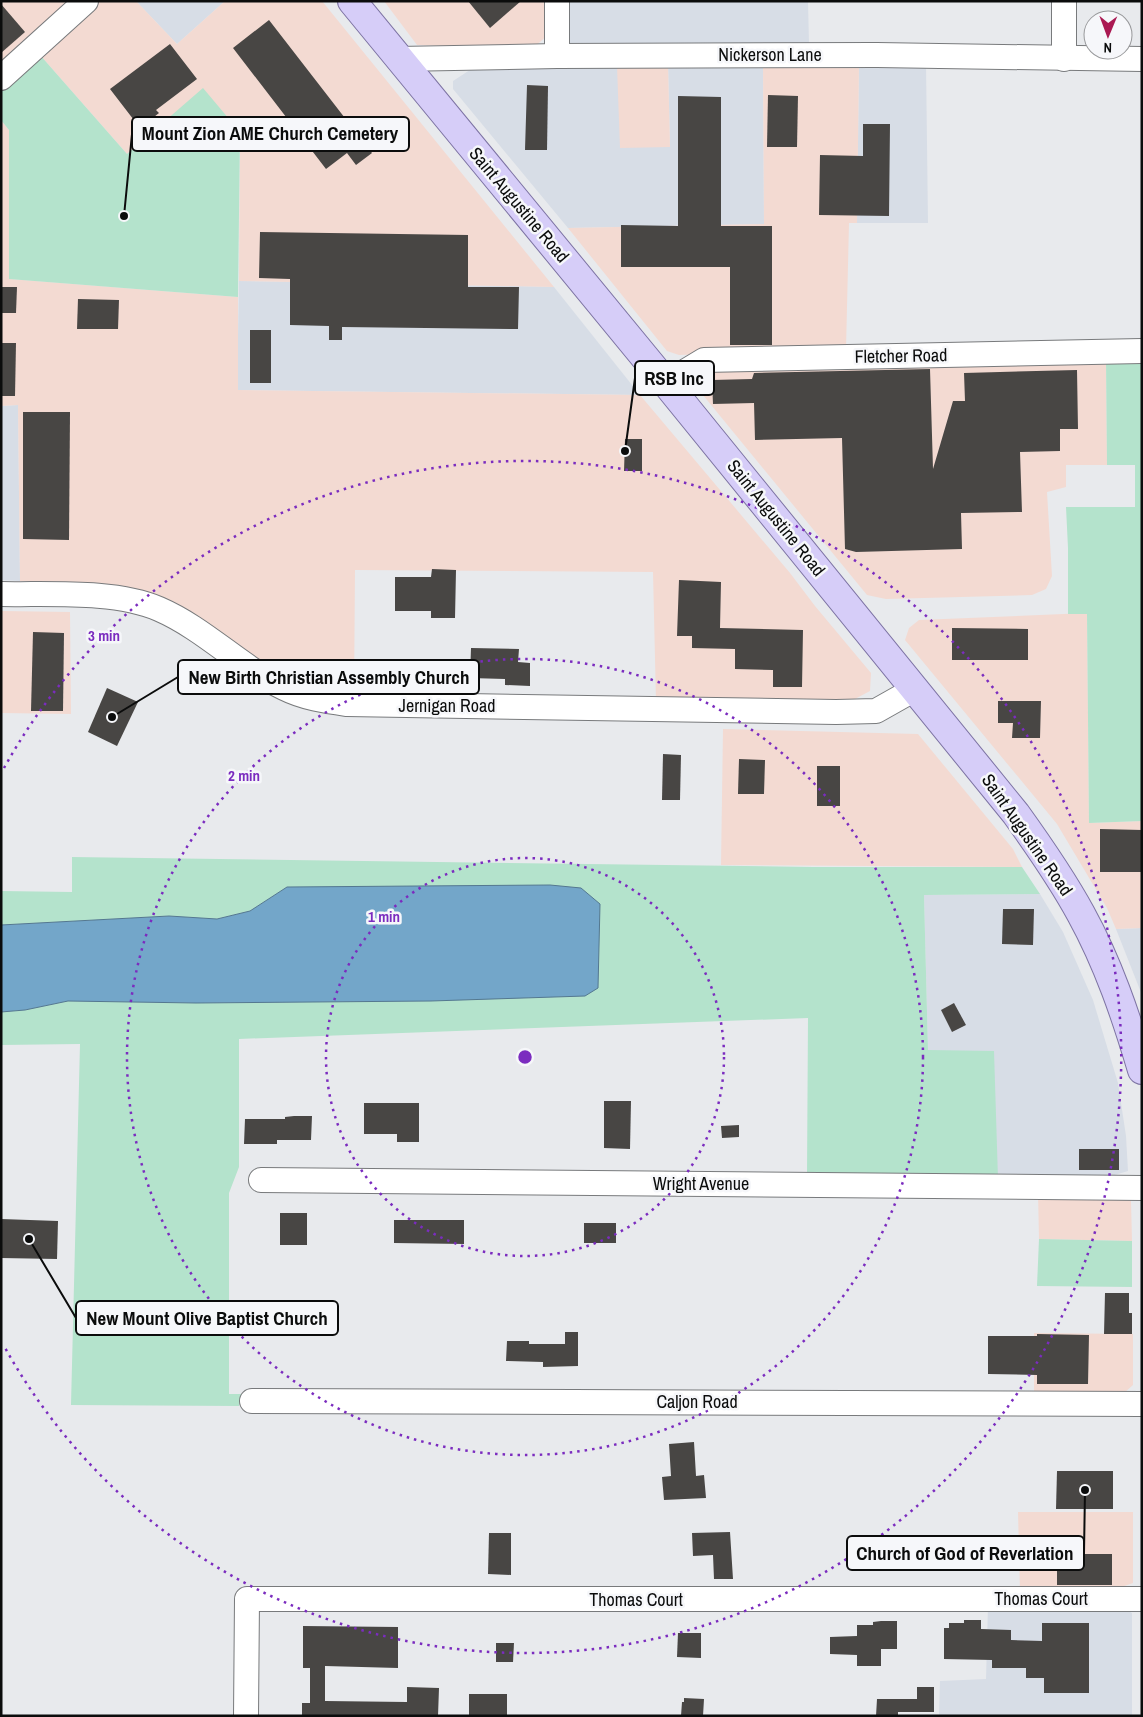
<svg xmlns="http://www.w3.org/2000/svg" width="1143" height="1717" viewBox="0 0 1143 1717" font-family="'Archivo Narrow',sans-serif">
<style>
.built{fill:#d7dde6}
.industrial{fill:#f3dad2}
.green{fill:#b4e3cc}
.water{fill:#73a6c9;stroke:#547890}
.building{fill:#484644}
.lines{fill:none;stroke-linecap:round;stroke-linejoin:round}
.minor-casing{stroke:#787a7c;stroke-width:26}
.major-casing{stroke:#7d73a3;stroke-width:30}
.minor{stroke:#fff;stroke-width:24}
.major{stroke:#d6cdf8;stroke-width:28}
.ring{fill:none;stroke:#7b2cbf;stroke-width:2.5;stroke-dasharray:2.5 5}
.labels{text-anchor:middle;stroke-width:5;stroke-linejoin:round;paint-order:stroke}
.street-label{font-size:18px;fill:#0b0c0c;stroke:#f6f7fa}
.centre{fill:#7b2cbf;stroke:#f6f7fa;stroke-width:2.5}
.ring-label{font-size:15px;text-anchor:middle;font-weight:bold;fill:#7b2cbf;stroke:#f6f7fa;stroke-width:5;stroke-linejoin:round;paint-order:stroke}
.leader{fill:none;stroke:#0b0c0c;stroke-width:2}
.callout-dot{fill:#0b0c0c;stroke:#f6f7fa;stroke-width:2}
.callout{fill:#f6f7fa;stroke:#0b0c0c;stroke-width:2}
.callout-label{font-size:19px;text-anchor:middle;font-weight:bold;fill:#0b0c0c}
</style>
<rect width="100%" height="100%" fill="#e8eaed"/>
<g class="built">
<path d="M 136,1 L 225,1 L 177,44 Z"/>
<path d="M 563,1 L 808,1 L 809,44 L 564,46 Z"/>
<path d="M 859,63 L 926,63 L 928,223 L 857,223 Z"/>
<path d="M 668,64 L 763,64 L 764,224 L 568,228 L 453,89 L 453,81 L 476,66 L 617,66 L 670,147 Z"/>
<path d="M 239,281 L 554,287 L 640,395 L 237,390 Z"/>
<path d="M 18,405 L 20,581 L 1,580 L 1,406 Z"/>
<path d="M 1040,894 L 1063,932 L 1093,1000 L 1118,1083 L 1126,1136 L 1128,1171 L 1094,1181 L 998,1179 L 928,1050 L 924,895 Z"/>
<path d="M 1142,928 L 1142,995 L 1116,929 Z"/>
<path d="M 988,1606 L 1125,1609 L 1132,1613 L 1132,1716 L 939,1716 L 940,1681 L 986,1679 Z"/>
</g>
<g class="industrial">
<path d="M 1,1 L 71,1 L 1,64 Z"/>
<path d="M 99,1 L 136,1 L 177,44 L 225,1 L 322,1 L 554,287 L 239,281 L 240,132 L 203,89 L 127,154 L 40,55 Z"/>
<path d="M 384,1 L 551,1 L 548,35 L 533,48 L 474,47 L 417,45 Z"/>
<path d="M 859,63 L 857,223 L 849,223 L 846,349 L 679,355 L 667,351 L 568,228 L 764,224 L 763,64 Z"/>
<path d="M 668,64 L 670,147 L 620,148 L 617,66 Z"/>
<path d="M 1,120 L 9,130 L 10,279 L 238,297 L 238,390 L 640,395 L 790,573 L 815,606 L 871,673 L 870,691 L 853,700 L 823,702 L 656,702 L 653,572 L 355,570 L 354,697 L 316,691 L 286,678 L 189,611 L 132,590 L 79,582 L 20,581 L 18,405 L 1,406 Z"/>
<path d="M 1106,360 L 1107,465 L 1066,465 L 1066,487 L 1047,492 L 1052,576 L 1046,589 L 1032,595 L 886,599 L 867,595 L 698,389 L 700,377 L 713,367 Z"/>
<path d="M 1,611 L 70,612 L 71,714 L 1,713 Z"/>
<path d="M 1087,613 L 1089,823 L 1142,821 L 1142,928 L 1116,929 L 1107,908 L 1057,824 L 905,640 L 909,628 L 919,620 Z"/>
<path d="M 723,729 L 918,734 L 1013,849 L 1022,867 L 721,865 Z"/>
<path d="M 1038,1192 L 1127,1197 L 1131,1201 L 1132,1241 L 1039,1239 Z"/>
<path d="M 1034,1333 L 1133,1334 L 1133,1385 L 1124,1393 L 1034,1397 Z"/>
<path d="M 1018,1512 L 1133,1512 L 1133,1583 L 1110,1591 L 1020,1591 Z"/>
</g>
<g class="green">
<path d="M 40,55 L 127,154 L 203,88 L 240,132 L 238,297 L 9,279 L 9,130 L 1,120 L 1,90 Z"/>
<path d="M 1106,360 L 1142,360 L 1142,821 L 1089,823 L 1087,614 L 1068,614 L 1068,548 L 1066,507 L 1135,507 L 1135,465 L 1107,465 Z"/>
<path d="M 72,857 L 813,867 L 1022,867 L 1040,894 L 924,895 L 928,1050 L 994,1051 L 998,1179 L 807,1174 L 808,1018 L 239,1039 L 239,1167 L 229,1193 L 229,1394 L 241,1394 L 239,1406 L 71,1405 L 80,1044 L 1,1045 L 1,1012 L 25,1010 L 68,1001 L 196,1003 L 431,1001 L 287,887 L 250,911 L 216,919 L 169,916 L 1,925 L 1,891 L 72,892 Z"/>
<path d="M 1039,1239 L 1132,1241 L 1132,1287 L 1037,1286 Z"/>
</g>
<path class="water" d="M 550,885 L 581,888 L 600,904 L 598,988 L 585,996 L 431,1001 L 196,1003 L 68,1001 L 25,1010 L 1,1012 L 1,925 L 169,916 L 217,919 L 250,911 L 287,887 Z"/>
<g class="building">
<path d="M 468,1 L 521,1 L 490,28 Z"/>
<path d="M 1,4 L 25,32 L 1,53 Z"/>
<path d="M 269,20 L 372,153 L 356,165 L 347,153 L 326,169 L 233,48 Z"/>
<path d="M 170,44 L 197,79 L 156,110 L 159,113 L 140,128 L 110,89 Z"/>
<path d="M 527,85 L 548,86 L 547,150 L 525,150 Z"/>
<path d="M 768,95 L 798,96 L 797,147 L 767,147 Z"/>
<path d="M 678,96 L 721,97 L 721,226 L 772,226 L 772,345 L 730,345 L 730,267 L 621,267 L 621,225 L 678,226 Z"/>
<path d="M 863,124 L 890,124 L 889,216 L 819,215 L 820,155 L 863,156 Z"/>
<path d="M 260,232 L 468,235 L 468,287 L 519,287 L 518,329 L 342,327 L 342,340 L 329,340 L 329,326 L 290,325 L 290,279 L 259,278 Z"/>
<path d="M 1,287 L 17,287 L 16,313 L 1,313 Z"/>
<path d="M 78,299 L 119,300 L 118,329 L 77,329 Z"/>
<rect x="250" y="330" width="21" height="53"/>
<path d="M 1,343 L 16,343 L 15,396 L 1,396 Z"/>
<path d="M 930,369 L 933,469 L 953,401 L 965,401 L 964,373 L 1077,370 L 1078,429 L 1060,429 L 1060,451 L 1020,452 L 1022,512 L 961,513 L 962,549 L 856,552 L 845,549 L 842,438 L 755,440 L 754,403 L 713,404 L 712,380 L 752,379 L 754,373 Z"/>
<path d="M 23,412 L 70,412 L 69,540 L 23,539 Z"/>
<path d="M 625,439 L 642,439 L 642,471 L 624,471 Z"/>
<path d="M 432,569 L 456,570 L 455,618 L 431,618 L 431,611 L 395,611 L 395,577 L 431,577 Z"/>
<path d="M 679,580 L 721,582 L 720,628 L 803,630 L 802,687 L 773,687 L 773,670 L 735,669 L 735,649 L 692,648 L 692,636 L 677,636 Z"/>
<path d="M 952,628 L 1028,629 L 1028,660 L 952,660 Z"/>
<path d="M 33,632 L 64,633 L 63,711 L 31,711 Z"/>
<path d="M 471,648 L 519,649 L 518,662 L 530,663 L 530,686 L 505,685 L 505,679 L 470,678 Z"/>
<path d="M 107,688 L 138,702 L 117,746 L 88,732 Z"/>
<path d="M 998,701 L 1041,701 L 1040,738 L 1012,738 L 1013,723 L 998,723 Z"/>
<path d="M 663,754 L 681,755 L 680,800 L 662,800 Z"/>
<path d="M 739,759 L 765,760 L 764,794 L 738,794 Z"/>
<rect x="817" y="766" width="23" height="40"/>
<path d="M 1100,829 L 1142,830 L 1142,872 L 1100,872 Z"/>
<path d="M 1003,909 L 1034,909 L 1033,945 L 1002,944 Z"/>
<path d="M 954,1003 L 966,1025 L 952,1032 L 941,1010 Z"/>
<path d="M 604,1101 L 631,1101 L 630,1149 L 604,1148 Z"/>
<path d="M 364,1103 L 419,1103 L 419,1142 L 397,1142 L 397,1134 L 364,1134 Z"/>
<path d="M 294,1116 L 312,1116 L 311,1140 L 277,1140 L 277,1144 L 244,1144 L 245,1119 L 285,1119 L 285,1117 Z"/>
<path d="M 739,1125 L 739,1137 L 722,1138 L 721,1126 Z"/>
<rect x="1079" y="1149" width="40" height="21"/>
<rect x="280" y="1213" width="27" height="32"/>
<path d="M 1,1219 L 58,1221 L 57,1259 L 1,1258 Z"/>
<path d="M 394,1220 L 464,1220 L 464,1244 L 394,1243 Z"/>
<rect x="584" y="1223" width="32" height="20"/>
<path d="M 1105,1293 L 1129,1293 L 1129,1313 L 1132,1313 L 1132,1334 L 1104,1334 Z"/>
<path d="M 565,1332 L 578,1332 L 578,1366 L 543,1367 L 543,1362 L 506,1361 L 507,1341 L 529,1341 L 529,1344 L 565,1344 Z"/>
<path d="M 1037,1334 L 1089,1335 L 1088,1384 L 1037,1384 L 1037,1375 L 988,1374 L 988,1336 L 1037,1336 Z"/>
<path d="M 694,1442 L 696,1476 L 704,1475 L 706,1498 L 664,1500 L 662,1477 L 671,1476 L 669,1444 Z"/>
<path d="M 1057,1471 L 1113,1471 L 1113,1509 L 1056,1509 Z"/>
<path d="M 730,1532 L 733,1579 L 714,1579 L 713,1555 L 693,1556 L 692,1533 Z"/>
<path d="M 489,1533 L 511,1533 L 511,1575 L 488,1574 Z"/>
<rect x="1057" y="1554" width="55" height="31"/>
<path d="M 964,1620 L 981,1620 L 981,1629 L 1011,1630 L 1011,1640 L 1042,1641 L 1042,1623 L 1089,1623 L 1089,1693 L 1044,1693 L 1044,1678 L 1026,1678 L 1026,1668 L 992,1668 L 992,1660 L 944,1659 L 944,1628 L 949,1628 L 949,1623 L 964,1623 Z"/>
<path d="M 881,1621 L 897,1621 L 897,1649 L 881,1649 L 881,1666 L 857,1666 L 857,1655 L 830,1654 L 830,1637 L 857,1636 L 857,1625 L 873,1625 L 873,1622 Z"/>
<path d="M 303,1626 L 398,1627 L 398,1668 L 325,1666 L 325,1701 L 407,1702 L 407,1687 L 439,1688 L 438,1716 L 302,1716 L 302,1703 L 310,1703 L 310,1668 L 303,1668 Z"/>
<path d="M 678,1633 L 701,1633 L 701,1658 L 677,1657 Z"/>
<path d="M 496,1643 L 514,1643 L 513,1662 L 496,1662 Z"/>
<path d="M 917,1687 L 934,1687 L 934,1712 L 898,1712 L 898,1716 L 876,1716 L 877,1699 L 917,1699 Z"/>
<rect x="469" y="1694" width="38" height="22"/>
<path d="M 684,1698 L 704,1699 L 703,1716 L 681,1716 L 682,1702 L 684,1702 Z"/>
</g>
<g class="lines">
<defs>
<g id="minor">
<path d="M 557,1 L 557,56"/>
<path d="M 1064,1 L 1064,59"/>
<path d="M 398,59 L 557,56 L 877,55 L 1142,59"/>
<path d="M 1,78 L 86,1"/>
<path d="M 666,383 L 704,360 L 1142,351"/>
<path d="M 1,594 C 49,595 115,590 159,609 C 205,629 240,667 284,688 C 304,698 325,701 347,704 L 836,712 L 876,711 L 915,689"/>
<path d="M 261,1180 L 1142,1188"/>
<path d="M 252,1401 L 1142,1404"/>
<path d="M 246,1716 L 247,1599 L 1142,1599"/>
</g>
<path id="major" d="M 352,1 L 666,383 L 1016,814 C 1039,846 1062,879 1081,914 C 1108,963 1126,1016 1142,1070"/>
</defs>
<use href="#minor" class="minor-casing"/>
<use href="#major" class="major-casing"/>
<use href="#minor" class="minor"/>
<use href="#major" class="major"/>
</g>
<g class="ring">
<circle cx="525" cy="1057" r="199"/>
<circle cx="525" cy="1057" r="398"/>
<path d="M4 768A596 596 0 1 1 4 1346"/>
</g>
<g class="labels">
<g class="street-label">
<text x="770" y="61">Nickerson Lane</text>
<text transform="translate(519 205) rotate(50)" y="6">Saint Augustine Road</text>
<text transform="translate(901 356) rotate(-1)" y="6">Fletcher Road</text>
<text transform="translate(776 518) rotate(51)" y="6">Saint Augustine Road</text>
<text x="447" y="712">Jernigan Road</text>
<text transform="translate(1027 835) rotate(55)" y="6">Saint Augustine Road</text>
<text x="701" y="1190">Wright Avenue</text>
<text x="697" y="1408">Caljon Road</text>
<text x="1041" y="1605">Thomas Court</text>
<text x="636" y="1606">Thomas Court</text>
</g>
</g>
<circle cx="525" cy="1057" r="8" class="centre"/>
<g class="ring-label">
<text x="104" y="641">3 min</text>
<text x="244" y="781">2 min</text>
<text x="384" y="922">1 min</text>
</g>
<path class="leader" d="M124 216L132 134M625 451L635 378M112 717L178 677M29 1239L76 1318M1085 1490L1084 1553"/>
<g class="callout-dot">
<circle cx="124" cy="216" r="5"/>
<circle cx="625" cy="451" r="5"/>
<circle cx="112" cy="717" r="5"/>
<circle cx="29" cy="1239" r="5"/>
<circle cx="1085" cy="1490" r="5"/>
</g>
<g class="callout">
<rect x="132" y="117" width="277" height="34" rx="5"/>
<rect x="635" y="361" width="79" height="34" rx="5"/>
<rect x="178" y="660" width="301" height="34" rx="5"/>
<rect x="76" y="1301" width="262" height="34" rx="5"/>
<rect x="847" y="1536" width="237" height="34" rx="5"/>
</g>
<g class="callout-label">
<text x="270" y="140">Mount Zion AME Church Cemetery</text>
<text x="674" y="385">RSB Inc</text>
<text x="329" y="684">New Birth Christian Assembly Church</text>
<text x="207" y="1325">New Mount Olive Baptist Church</text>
<text x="965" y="1560">Church of God of Reverlation</text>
</g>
<rect width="1143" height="1717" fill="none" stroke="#0b0c0c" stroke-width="5"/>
<g transform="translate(1108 35) rotate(181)"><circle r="24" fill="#f6f7fa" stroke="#98999b"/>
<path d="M0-4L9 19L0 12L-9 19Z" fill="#aa1952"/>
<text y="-8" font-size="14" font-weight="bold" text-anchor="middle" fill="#0b0c0c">N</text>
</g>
</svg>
